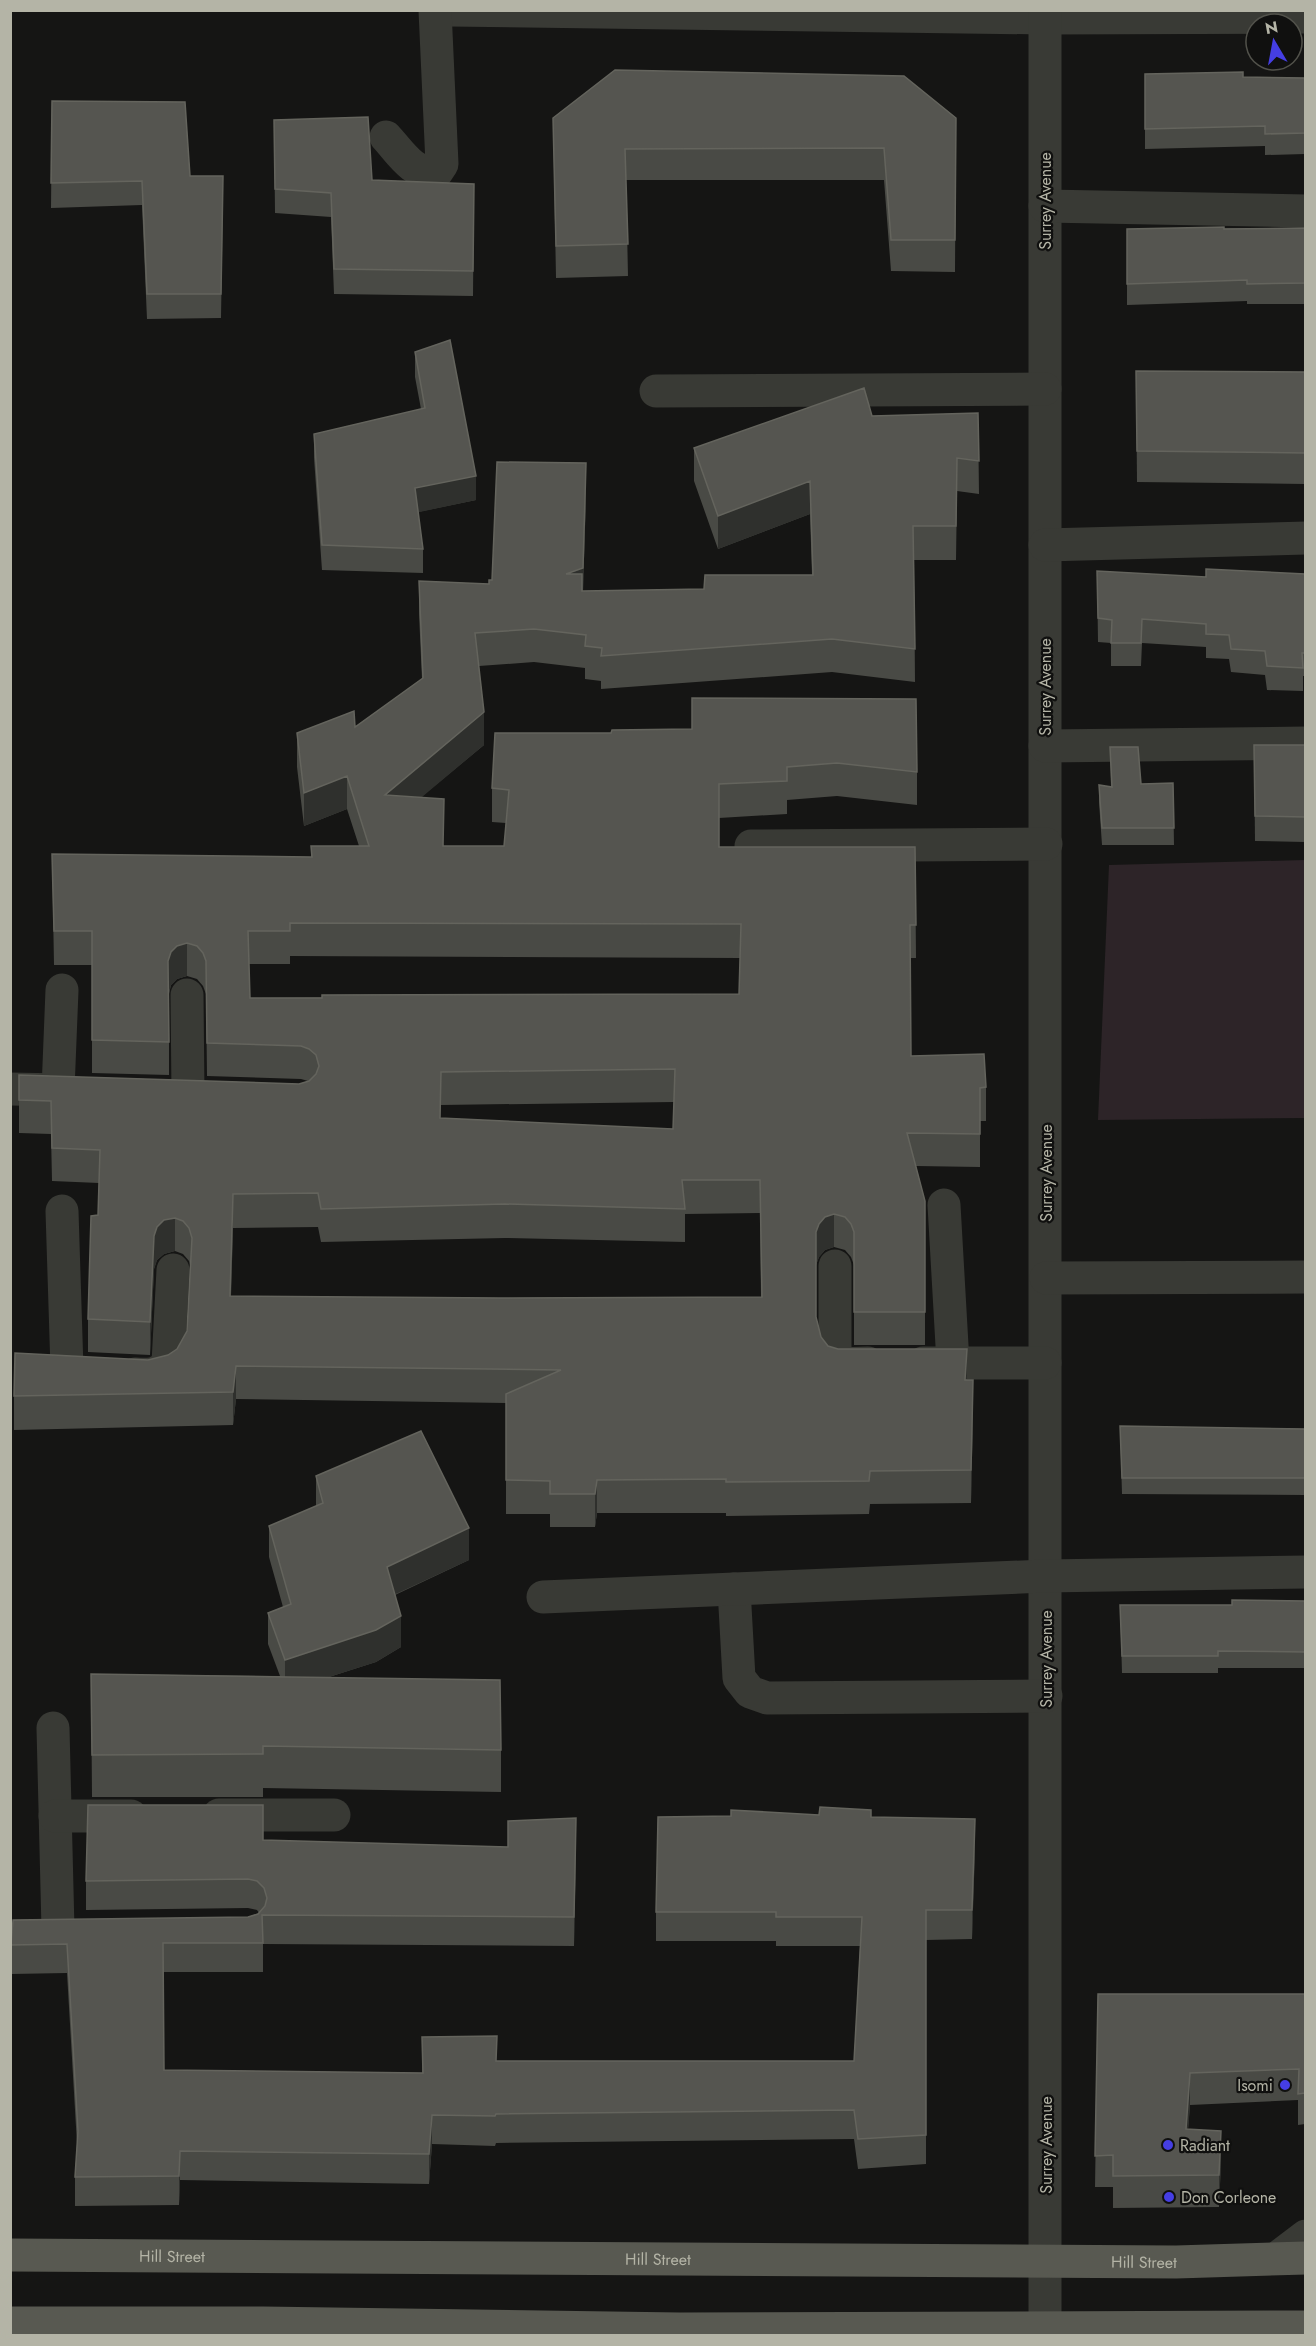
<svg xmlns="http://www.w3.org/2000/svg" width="1316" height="2346" viewBox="0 0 1316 2346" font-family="Jost,sans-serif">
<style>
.green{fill:#2d2428}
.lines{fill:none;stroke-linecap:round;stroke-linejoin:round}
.minor{stroke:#393a35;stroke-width:33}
.major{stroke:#585951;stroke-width:33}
.wall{fill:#494a45;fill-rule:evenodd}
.shaded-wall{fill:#2f302d}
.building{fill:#555550;stroke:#64645d;stroke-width:1.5;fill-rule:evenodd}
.poi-dot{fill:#453ee3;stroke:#10100f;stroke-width:2}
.labels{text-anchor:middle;stroke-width:4.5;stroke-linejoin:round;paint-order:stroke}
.street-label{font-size:16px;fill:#b4b4a6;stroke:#10100f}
.poi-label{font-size:16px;fill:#b4b4a6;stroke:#10100f;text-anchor:start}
</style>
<rect width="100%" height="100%" fill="#151514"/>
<path class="green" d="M 1305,860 L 1305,1118 L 1098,1120 L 1109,865 Z"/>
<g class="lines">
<g class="minor">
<path d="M 449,10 L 1045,18 L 1306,17"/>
<path d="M 1045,10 L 1045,2336"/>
<path d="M 386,137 C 400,152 413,175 436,173 L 442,164 L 435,10"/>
<path d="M 1045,206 L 1306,211"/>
<path d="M 656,391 L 1045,389"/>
<path d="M 1045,545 L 1306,538"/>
<path d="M 1045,746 L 1306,743"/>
<path d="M 751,846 L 1046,844"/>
<path d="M 187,995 L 188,1094"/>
<path d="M 10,1089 L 63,1090"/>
<path d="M 58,1090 L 62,990"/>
<path d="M 944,1205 L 953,1363"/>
<path d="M 62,1211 L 67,1369"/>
<path d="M 835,1266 L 835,1350 L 839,1364 L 868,1363"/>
<path d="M 1046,1278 L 1306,1277"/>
<path d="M 923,1363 L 1045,1363"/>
<path d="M 135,1374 C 149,1375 159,1375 168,1363 L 173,1270"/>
<path d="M 734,1589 L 739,1678 L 750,1692 L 767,1698 L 1046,1696"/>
<path d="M 543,1597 L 1045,1576 L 1306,1572"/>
<path d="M 53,1728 L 58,1929"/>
<path d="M 219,1815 L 334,1815"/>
<path d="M 55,1816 L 131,1816"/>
<path d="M 1277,2258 L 1306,2236"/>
</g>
<g class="major">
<path id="s1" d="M 10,2255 L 1176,2262 L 1306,2258"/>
<path d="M 10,2323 L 263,2323 L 680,2329 L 1306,2327"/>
</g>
</g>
<g class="wall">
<path d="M 1145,74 L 1243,77 L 1305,78 L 1305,154 L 1265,155 L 1265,146 L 1145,149 Z"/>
<path d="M 52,101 L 190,176 L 223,200 L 221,318 L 147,319 L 142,205 L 51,208 Z"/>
<path d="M 553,118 L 956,118 L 955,272 L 891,271 L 884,180 L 626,180 L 628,276 L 556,278 Z"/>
<path d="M 274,120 L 372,180 L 474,184 L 473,296 L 334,294 L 331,217 L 275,213 Z"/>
<path d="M 1305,228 L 1305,304 L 1247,304 L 1247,301 L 1127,305 L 1127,229 Z"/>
<path d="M 415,352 L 476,500 L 418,512 L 423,549 L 423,573 L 322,570 L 314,458 L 314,434 L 421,409 L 415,377 Z"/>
<path d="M 1136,371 L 1305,372 L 1305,484 L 1137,482 Z"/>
<path d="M 978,413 L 979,494 L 957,491 L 956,560 L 914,560 L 915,682 L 832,672 L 601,689 L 601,681 L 585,679 L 585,668 L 534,662 L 479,666 L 484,745 L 421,797 L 444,846 L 504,846 L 506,823 L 492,822 L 492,788 L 611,733 L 917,772 L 917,805 L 837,796 L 787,800 L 787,814 L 719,818 L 719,847 L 915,847 L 916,958 L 911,958 L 911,1056 L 986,1087 L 986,1121 L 980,1121 L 980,1167 L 916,1166 L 925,1201 L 925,1345 L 854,1345 L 854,1265 L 851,1257 L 845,1250 L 834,1247 L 825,1250 L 819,1257 L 816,1265 L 816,1317 L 821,1337 L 828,1346 L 838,1349 L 967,1380 L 973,1413 L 971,1503 L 870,1504 L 869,1514 L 726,1516 L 726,1513 L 597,1513 L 595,1527 L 550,1527 L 550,1514 L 506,1514 L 506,1403 L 236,1399 L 233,1425 L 14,1430 L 14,1396 L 168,1355 L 177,1349 L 187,1331 L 190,1265 L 189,1261 L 183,1254 L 175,1251 L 164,1254 L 157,1260 L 154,1269 L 150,1355 L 88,1352 L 88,1319 L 98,1215 L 99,1183 L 52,1181 L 51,1134 L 19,1133 L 19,1075 L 299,1084 L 308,1081 L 301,1079 L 207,1076 L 206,994 L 203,986 L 197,979 L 187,976 L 177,979 L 171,985 L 169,994 L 169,1075 L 92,1073 L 92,965 L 54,965 L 52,854 L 311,857 L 311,846 L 359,846 L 347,809 L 304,826 L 297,767 L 297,733 L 355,727 L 422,679 L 419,614 L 419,581 L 489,584 L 586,496 L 583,591 L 704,589 L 812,575 L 810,514 L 718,549 L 694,481 L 694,448 L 872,416 ZM 290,956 L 740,958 L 739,994 L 250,998 L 249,964 L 290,964 ZM 674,1102 L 673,1129 L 440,1118 L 441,1105 ZM 760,1213 L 761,1297 L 500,1298 L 231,1296 L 233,1228 L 318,1227 L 321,1242 L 505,1238 L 685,1242 L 685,1214 Z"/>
<path d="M 1097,571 L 1206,577 L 1305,574 L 1305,676 L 1303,676 L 1303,691 L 1267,690 L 1265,675 L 1231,672 L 1229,659 L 1206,658 L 1206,647 L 1142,643 L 1141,666 L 1111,666 L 1111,643 L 1098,642 Z"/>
<path d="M 1254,745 L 1305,745 L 1305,842 L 1255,841 Z"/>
<path d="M 1110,747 L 1141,784 L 1173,783 L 1174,845 L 1102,845 L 1099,802 L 1099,785 L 1111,787 Z"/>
<path d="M 1120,1426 L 1305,1429 L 1305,1495 L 1122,1494 Z"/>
<path d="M 316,1476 L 469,1560 L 395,1595 L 401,1647 L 376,1662 L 329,1677 L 501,1750 L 501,1792 L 263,1788 L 263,1797 L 92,1797 L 91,1674 L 280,1676 L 268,1644 L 268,1613 L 283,1607 L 269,1557 L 269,1526 L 316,1506 Z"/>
<path d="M 1305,1601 L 1305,1668 L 1218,1668 L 1218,1673 L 1122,1673 L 1120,1605 L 1232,1605 Z"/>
<path d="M 819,1815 L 871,1817 L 975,1849 L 972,1939 L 926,1940 L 926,2164 L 858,2169 L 854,2139 L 496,2143 L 495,2146 L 432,2144 L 429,2184 L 180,2180 L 179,2205 L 75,2206 L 75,2177 L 77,2144 L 67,1973 L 11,1974 L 11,1945 L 248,1917 L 259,1913 L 257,1910 L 248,1908 L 86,1910 L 86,1881 L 263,1840 L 508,1847 L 576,1847 L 574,1946 L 263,1944 L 263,1972 L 163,1972 L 164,2070 L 422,2073 L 422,2037 L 497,2061 L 854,2061 L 860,1946 L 776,1946 L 776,1941 L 656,1941 L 656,1912 Z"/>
<path d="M 1098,1994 L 1305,1994 L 1305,2124 L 1298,2125 L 1298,2100 L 1190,2105 L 1188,2129 L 1221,2162 L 1219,2207 L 1113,2208 L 1113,2187 L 1095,2187 Z"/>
</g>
<g class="shaded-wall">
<path d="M 586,463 L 586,496 L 582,624 L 566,574 Z"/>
<path d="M 476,476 L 476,500 L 415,513 L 415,488 Z"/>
<path d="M 810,481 L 810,514 L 718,549 L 718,516 Z"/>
<path d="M 484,712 L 484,745 L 385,828 L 385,795 Z"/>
<path d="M 347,776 L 347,809 L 304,826 L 304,793 Z"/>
<path d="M 187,943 L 187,976 L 177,979 L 171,985 L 168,995 L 168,961 L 171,952 L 177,946 Z"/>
<path d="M 233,1194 L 233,1228 L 230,1329 L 230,1296 Z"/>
<path d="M 834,1214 L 834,1247 L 825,1250 L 819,1257 L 816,1265 L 816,1232 L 819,1224 L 825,1217 Z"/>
<path d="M 175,1218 L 175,1251 L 164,1254 L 157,1260 L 154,1269 L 150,1355 L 150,1322 L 154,1236 L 157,1227 L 164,1220 Z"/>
<path d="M 967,1349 L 967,1382 L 965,1380 Z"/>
<path d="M 236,1366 L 236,1399 L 233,1425 L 233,1392 Z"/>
<path d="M 973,1380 L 973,1413 L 971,1503 L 971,1470 Z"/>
<path d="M 597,1480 L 597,1513 L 595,1527 L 595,1494 Z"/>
<path d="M 469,1528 L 469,1560 L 387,1598 L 387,1567 Z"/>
<path d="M 401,1616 L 401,1647 L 376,1662 L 285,1691 L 285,1660 Z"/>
<path d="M 576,1818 L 576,1847 L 574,1946 L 574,1917 Z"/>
<path d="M 975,1819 L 975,1849 L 972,1939 L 972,1910 Z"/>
<path d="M 1190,2073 L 1190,2105 L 1186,2160 L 1186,2129 Z"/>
<path d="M 432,2115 L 432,2144 L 429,2184 L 429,2154 Z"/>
<path d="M 1221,2131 L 1221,2162 L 1219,2207 L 1219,2175 Z"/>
<path d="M 180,2151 L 180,2180 L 179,2205 L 179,2176 Z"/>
</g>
<g class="building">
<path d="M 615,70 L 904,76 L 956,118 L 955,240 L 891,240 L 884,148 L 625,149 L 628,244 L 556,246 L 553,118 Z"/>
<path d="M 1243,72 L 1243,77 L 1305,78 L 1305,133 L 1265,134 L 1265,126 L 1145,129 L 1145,74 Z"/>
<path d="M 52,101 L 185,102 L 190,176 L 223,176 L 221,294 L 147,294 L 142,181 L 51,183 Z"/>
<path d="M 368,117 L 372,180 L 474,184 L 473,271 L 334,269 L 331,193 L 275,189 L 274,120 Z"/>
<path d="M 1224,227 L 1224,229 L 1305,228 L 1305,283 L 1247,284 L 1247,280 L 1127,284 L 1127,229 Z"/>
<path d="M 450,340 L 476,476 L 415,488 L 423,549 L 322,545 L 314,434 L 425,408 L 415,352 Z"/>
<path d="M 1136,371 L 1305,372 L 1305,453 L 1137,451 Z"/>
<path d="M 864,388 L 872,416 L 978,413 L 979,461 L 957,458 L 956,526 L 913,526 L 915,649 L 832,639 L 601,656 L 602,648 L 585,646 L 586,635 L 534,629 L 475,633 L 484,712 L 385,795 L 444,799 L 443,846 L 504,846 L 509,790 L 492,788 L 495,733 L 611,733 L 612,730 L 692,729 L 692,698 L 916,699 L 917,772 L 837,763 L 787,767 L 787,781 L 719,784 L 719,847 L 915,847 L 916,925 L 910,925 L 911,1056 L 984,1054 L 986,1087 L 980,1088 L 980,1134 L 907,1133 L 925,1201 L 925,1312 L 854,1312 L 854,1232 L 851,1224 L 845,1217 L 834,1214 L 825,1217 L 819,1224 L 816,1232 L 816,1317 L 821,1337 L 828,1346 L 838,1349 L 967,1349 L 965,1380 L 973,1380 L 971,1470 L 870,1471 L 869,1481 L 726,1482 L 726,1479 L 597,1480 L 595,1494 L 550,1494 L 550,1481 L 506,1480 L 506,1394 L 561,1370 L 236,1366 L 233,1392 L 14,1396 L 15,1353 L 148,1360 L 168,1355 L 177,1349 L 187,1331 L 192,1238 L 189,1228 L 183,1221 L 175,1218 L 164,1220 L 157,1227 L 154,1236 L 150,1322 L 88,1319 L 91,1216 L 98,1215 L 100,1150 L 52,1148 L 51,1101 L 19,1100 L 19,1075 L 299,1084 L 309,1081 L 316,1074 L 319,1066 L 316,1055 L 309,1049 L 301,1046 L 207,1043 L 206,961 L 203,953 L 197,946 L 187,943 L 177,946 L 171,952 L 168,961 L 169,1042 L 92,1040 L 92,931 L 54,931 L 52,854 L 312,857 L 311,846 L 369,846 L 347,776 L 304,793 L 297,733 L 354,711 L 355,727 L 423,678 L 419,581 L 489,584 L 489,580 L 492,580 L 497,462 L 586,463 L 583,568 L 566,574 L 582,574 L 582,591 L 704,589 L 705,575 L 813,575 L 810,481 L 718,516 L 694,448 ZM 290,923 L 741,924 L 739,994 L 322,995 L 322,998 L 250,998 L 248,931 L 290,931 ZM 675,1069 L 673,1129 L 440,1118 L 441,1072 ZM 682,1180 L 760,1180 L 762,1297 L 500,1298 L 230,1296 L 233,1194 L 318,1193 L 321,1209 L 505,1204 L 685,1209 Z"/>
<path d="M 1206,569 L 1305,574 L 1305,653 L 1302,653 L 1303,668 L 1267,666 L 1265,651 L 1231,649 L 1229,635 L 1206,634 L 1206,624 L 1142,619 L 1141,643 L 1111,643 L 1112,620 L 1098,618 L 1097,571 L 1206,577 Z"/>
<path d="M 1254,745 L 1305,745 L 1305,817 L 1255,816 Z"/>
<path d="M 1110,747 L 1138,747 L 1141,784 L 1173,783 L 1174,828 L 1102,828 L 1099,785 L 1112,787 Z"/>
<path d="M 1120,1426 L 1305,1429 L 1305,1478 L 1122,1478 Z"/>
<path d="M 421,1431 L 469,1528 L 387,1567 L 401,1616 L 376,1630 L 285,1660 L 268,1613 L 291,1604 L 269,1526 L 323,1503 L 316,1476 Z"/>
<path d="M 1232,1600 L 1305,1601 L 1305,1652 L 1218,1651 L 1218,1656 L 1122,1656 L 1120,1605 L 1232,1605 Z"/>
<path d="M 91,1674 L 500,1680 L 501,1750 L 263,1746 L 263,1754 L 92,1755 Z"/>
<path d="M 88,1805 L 263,1805 L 263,1840 L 508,1847 L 508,1821 L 576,1818 L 574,1917 L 262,1915 L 263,1943 L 163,1943 L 164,2070 L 423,2073 L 422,2037 L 497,2036 L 496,2061 L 854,2061 L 862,1917 L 776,1917 L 776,1912 L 656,1912 L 658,1817 L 731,1816 L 731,1810 L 819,1815 L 820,1807 L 871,1810 L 871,1817 L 975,1819 L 972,1910 L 926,1910 L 926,2135 L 858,2139 L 854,2110 L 496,2114 L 495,2116 L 432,2115 L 429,2154 L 180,2151 L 179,2176 L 75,2177 L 78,2131 L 67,1944 L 11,1945 L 13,1920 L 248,1917 L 258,1914 L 265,1906 L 267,1898 L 264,1888 L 257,1881 L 248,1879 L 86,1881 Z"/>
<path d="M 1098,1994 L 1305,1994 L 1305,2093 L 1298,2094 L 1299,2069 L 1190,2073 L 1186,2129 L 1221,2131 L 1219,2175 L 1113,2176 L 1113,2155 L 1095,2156 Z"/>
</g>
<g class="poi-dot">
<circle cx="1285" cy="2085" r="6"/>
<circle cx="1168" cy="2145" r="6"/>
<circle cx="1169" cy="2197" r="6"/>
</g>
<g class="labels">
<g class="street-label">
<text transform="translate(1045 201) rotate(-90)" y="6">Surrey Avenue</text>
<text transform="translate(1045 687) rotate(-90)" y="6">Surrey Avenue</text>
<text transform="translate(1046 1173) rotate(-90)" y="6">Surrey Avenue</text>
<text transform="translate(1046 1659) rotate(-90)" y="6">Surrey Avenue</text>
<text transform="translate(1046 2145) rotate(-90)" y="6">Surrey Avenue</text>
<text dy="6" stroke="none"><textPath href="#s1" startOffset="162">Hill Street</textPath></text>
<text dy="6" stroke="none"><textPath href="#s1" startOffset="648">Hill Street</textPath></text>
<text dy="6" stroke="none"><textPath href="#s1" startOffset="1134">Hill Street</textPath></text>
</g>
<g class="poi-label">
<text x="1273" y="2091" text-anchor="end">Isomi</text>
<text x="1180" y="2151">Radiant</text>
<text x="1181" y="2203">Don Corleone</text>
</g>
</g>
<rect width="1316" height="2346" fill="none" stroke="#b4b4a6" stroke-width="24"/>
<g transform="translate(1274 42) rotate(350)"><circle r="28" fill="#10100f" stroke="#52524b" stroke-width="1.5"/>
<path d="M0-4.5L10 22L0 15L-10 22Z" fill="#453ee3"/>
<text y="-9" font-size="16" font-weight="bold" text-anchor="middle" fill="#b4b4a6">N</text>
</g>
</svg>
